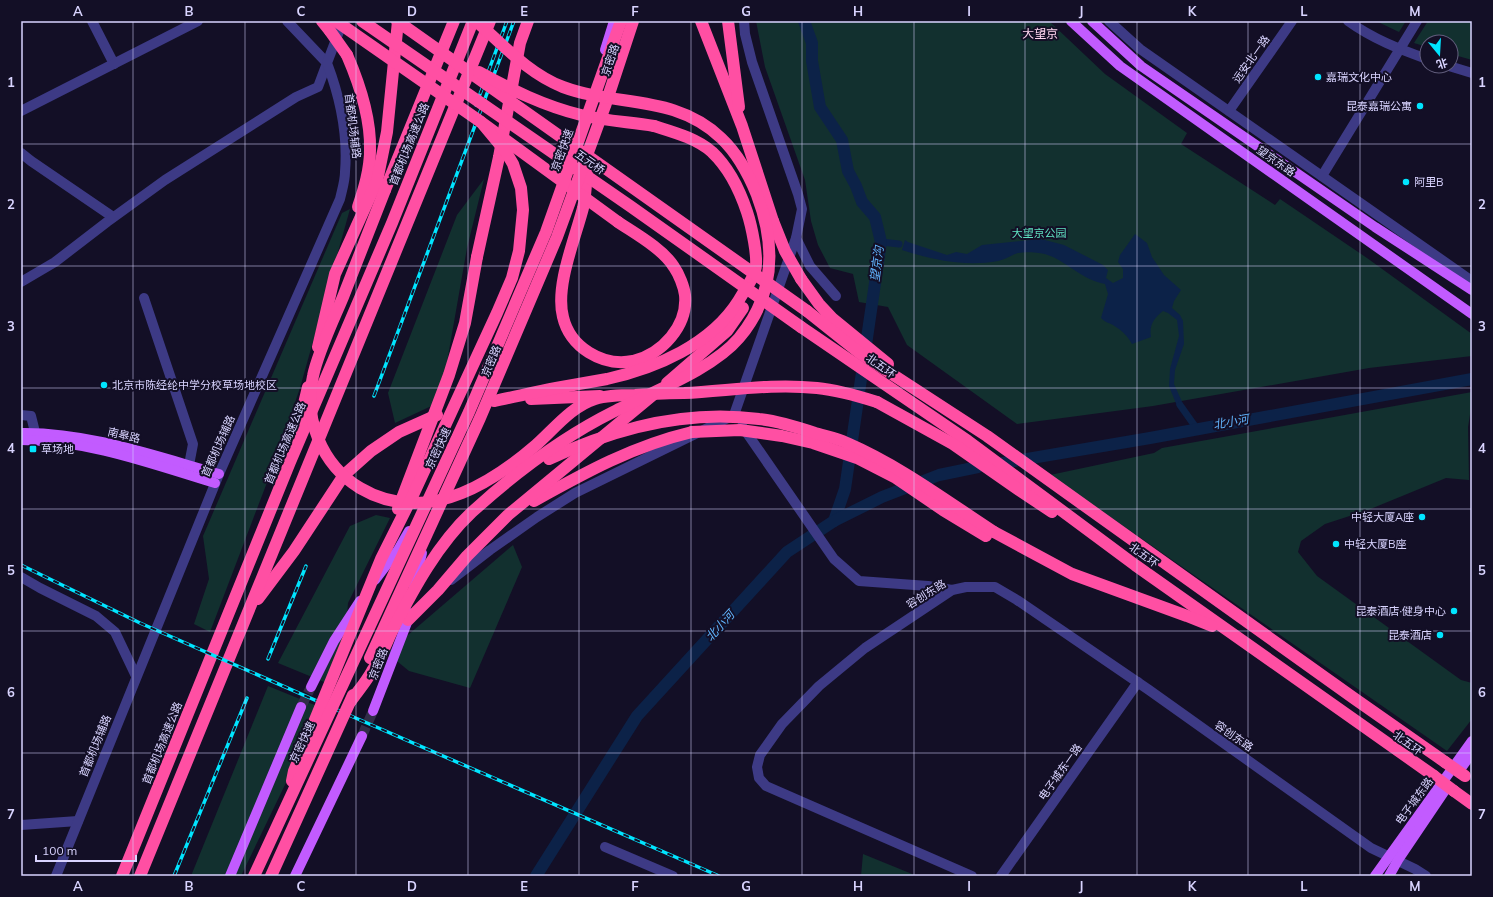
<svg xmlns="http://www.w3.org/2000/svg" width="1493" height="897" viewBox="0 0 1493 897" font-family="Mulish,'Noto Sans SC',sans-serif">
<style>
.green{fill:#12302f}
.water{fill:#0c2248}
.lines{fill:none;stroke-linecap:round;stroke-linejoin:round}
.canal{stroke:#0c2248;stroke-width:7}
.river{stroke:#0c2248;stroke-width:12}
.major-tunnel{stroke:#312d47;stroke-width:10;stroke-dasharray:10 5;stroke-linecap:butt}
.minor{stroke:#3d3a85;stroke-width:10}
.major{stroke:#c25bff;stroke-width:10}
.highway{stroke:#ff4fa3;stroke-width:12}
.rail-casing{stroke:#00e5ff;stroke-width:3.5}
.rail{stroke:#130f26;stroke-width:2;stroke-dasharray:6;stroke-linecap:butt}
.highway-bridge{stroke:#ff4fa3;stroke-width:12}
.grid{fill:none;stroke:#d9d4ff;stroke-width:1;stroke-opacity:0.55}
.poi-dot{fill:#00e5ff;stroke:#130f26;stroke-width:1.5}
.labels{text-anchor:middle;stroke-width:4;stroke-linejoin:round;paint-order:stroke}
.street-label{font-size:11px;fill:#d9d4ff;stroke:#130f26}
.poi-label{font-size:11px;fill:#d9d4ff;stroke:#130f26;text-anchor:start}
.park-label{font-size:11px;fill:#5fe0c0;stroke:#130f26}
.neighbourhood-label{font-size:12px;fill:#ffd6f0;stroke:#130f26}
.water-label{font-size:12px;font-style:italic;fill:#62b6ff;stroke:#130f26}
.neatline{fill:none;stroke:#d9d4ff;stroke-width:1.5}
.grid-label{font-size:13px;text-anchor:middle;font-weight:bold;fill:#d9d4ff}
</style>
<rect width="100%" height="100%" fill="#130f26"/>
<g class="green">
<path d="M 756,21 L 1027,21 L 1029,23 L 1032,21 L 1049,21 L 1105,74 L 1187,133 L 1181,144 L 1275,205 L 1280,199 L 1367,258 L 1472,334 L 1472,356 L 1369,368 L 1153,406 L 1017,424 L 907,345 L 888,307 L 859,302 L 853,274 L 830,268 L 818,245 L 811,221 L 805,180 L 765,67 Z"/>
<path d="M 1376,21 L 1406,21 L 1399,32 Z"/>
<path d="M 1428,21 L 1472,21 L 1472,60 L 1451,54 L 1451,42 L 1427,42 L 1427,47 L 1414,43 Z"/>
<path d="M 484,179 L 467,248 L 440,402 L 395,423 L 388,393 L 457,215 Z"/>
<path d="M 350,209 L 300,388 L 271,472 L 210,632 L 194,624 L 209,579 L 203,536 L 342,213 Z"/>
<path d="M 1472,392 L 1472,402 L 1468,427 L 1469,480 L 1446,478 L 1368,510 L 1325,524 L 1301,541 L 1298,552 L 1317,576 L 1461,680 L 1472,683 L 1472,719 L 1447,751 L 1050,475 L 1154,453 L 1162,448 Z"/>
<path d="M 376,515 L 390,518 L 348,603 L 345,644 L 329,684 L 278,663 L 350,526 Z"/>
<path d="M 513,545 L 522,567 L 470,688 L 409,671 L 387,653 Z"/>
<path d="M 268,686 L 322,708 L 241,876 L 191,876 Z"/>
<path d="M 863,854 L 917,876 L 861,876 Z"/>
</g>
<path class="water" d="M 1135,234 L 1147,243 L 1152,257 L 1164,275 L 1181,290 L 1174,301 L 1172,308 L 1180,315 L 1183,321 L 1184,344 L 1175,370 L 1174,384 L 1183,404 L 1177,406 L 1169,386 L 1170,369 L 1179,336 L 1177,320 L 1168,313 L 1163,311 C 1154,318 1149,325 1151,337 L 1132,344 C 1127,335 1121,330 1113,325 C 1107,322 1106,323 1101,318 L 1108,294 L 1105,284 C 1080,280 1061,255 1039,253 C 1033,252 1024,252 1018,253 C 1011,255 1005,260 998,261 C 966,267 933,260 902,250 L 905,240 L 908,242 L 947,255 L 956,252 L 967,254 L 982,245 L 1041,239 L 1064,245 L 1103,265 L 1108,270 L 1106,278 L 1113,283 L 1123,278 L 1123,269 L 1118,262 L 1120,255 Z"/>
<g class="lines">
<g class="canal">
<path d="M 881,242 L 899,244"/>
<path d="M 1180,405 L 1197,429"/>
</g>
<g class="river">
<path d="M 804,21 L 812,43 L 812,61 L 820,107 L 842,140 L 848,171 L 856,186 L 862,202 L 875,217 L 881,242 L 845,489 L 834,521"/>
<path d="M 991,465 L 1150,438 L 1472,379"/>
<path d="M 536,876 L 637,716 L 787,552 L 834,521 L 882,497 L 939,475 L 978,467"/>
</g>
<g class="major-tunnel">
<path d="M 301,707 L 311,687"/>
<path d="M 362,736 L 373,711"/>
</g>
<g class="minor">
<path d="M 92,21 L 114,64"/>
<path d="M 1109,21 L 1140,49 L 1472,281"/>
<path d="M 1348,21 C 1373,39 1399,49 1427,59"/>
<path d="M 1449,66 L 1472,73"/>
<path d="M 21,111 L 198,21"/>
<path d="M 1229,111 L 1292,21"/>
<path d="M 21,153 L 31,161 L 113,217"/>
<path d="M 1322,176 L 1417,21"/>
<path d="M 796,238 L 810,266 L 836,296"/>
<path d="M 21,282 L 55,262 L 107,222 L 165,180 L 296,97 L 318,87 L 327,63 L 287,21"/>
<path d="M 144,298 L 193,444 L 189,465"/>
<path d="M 21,415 L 31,416 L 35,432 L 41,440"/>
<path d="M 742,426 L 834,559 L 859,581 L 928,586 L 952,590"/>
<path d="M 21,577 L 40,588 L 96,616 L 115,632 L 136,676"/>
<path d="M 451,580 L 490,550 L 537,517 L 575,493 L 734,415 L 796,238 L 802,209 L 798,194 L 752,62 L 745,34 L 744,21"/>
<path d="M 21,825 L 78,821"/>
<path d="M 605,847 L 673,876"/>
<path d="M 56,876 L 219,474 L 340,199 C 342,190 345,181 345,172 C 348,135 340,97 327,63 L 343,21"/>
<path d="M 972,876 L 766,786 L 759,778 L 757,767 L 760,755 L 782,724 L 819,686 L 865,648 L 952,590 L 966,587 L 995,587 L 1017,600 L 1149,690 L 1371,848 L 1415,869 L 1426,876"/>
<path d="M 1001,876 L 1138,682"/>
</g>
<g class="major">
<path d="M 1071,21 L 1120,66 L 1472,314"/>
<path d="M 1092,21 L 1141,66 L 1375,227 L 1472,290"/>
<path d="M 605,50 L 614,21"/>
<path d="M 21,433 C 88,432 155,456 219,474"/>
<path d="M 21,440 C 88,440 152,464 215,483"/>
<path d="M 375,580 L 398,550 L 409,531"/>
<path d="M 414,586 L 422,553"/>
<path d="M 311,687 L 334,641 L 360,601"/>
<path d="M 373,711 L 408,620 L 409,613"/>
<path d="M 1459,771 L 1472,753"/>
<path d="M 230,876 L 301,707"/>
<path d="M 295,876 L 362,736"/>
<path d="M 1375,876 L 1472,741"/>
<path d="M 1389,876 L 1398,860 L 1448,786"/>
</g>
<g class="highway">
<path d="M 322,21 L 330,31"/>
<path d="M 701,21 L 742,126 L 773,221"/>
<path d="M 728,21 L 739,107"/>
<path d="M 347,55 C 360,85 371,118 370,150 C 370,170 364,189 358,207"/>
<path d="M 587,169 C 586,182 586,195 583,208 C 575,239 555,286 563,317 C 570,347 602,367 633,361 C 662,354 688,326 685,295 C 684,287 679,274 674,267 C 663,249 636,234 618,222"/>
<path d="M 385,190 L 454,21"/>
<path d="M 477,257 L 499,157 L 520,43 L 528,21"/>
<path d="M 801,279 L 819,304 L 833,319 L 888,364"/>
<path d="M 807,311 L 861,354 L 987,436 L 1355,699 L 1445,762"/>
<path d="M 801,327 L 968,441 L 1135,565 L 1434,776"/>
<path d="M 318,347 L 335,274 L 377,181 L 387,132 L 398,21"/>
<path d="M 667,383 L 727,331 L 743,308"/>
<path d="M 531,399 L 600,396"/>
<path d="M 494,401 C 514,397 535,392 556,388 C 573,385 590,382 607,379 C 656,368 711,345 739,300 C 744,291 752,281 755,271 C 759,259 751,224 747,212 C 740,191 728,167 712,152 C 696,138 673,132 654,126"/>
<path d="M 877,402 L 953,444 L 1019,490 L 1052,512"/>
<path d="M 298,429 L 308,387"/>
<path d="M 534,501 C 586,472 633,446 692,432"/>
<path d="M 994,532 L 1072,574 L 1187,616 L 1212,626"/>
<path d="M 258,599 L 294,551 L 344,475 L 371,451 L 399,432 L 437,415"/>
<path d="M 408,620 L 438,590 L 467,556 L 508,515 L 653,395"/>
<path d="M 1454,791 L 1472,804"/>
<path d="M 122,876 L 290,462 L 392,223 L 473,21"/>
<path d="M 140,876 L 490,21"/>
</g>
<defs>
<g id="rail">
<path d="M 476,105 L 507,21"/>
<path d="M 374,396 L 514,21"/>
<path d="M 21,565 L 140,623 L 351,716 L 719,876"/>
<path d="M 268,659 L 306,566"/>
<path d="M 174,876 L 247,698"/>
</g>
</defs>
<use href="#rail" class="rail-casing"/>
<use href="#rail" class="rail"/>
<g class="highway-bridge">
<path d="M 336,21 L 481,122 L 618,222"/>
<path d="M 362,21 L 630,206 L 801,327"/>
<path d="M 397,21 L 807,311"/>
<path d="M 330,31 L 347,55"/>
<path d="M 479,72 C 512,90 544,106 581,115 C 605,121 630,122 654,126"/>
<path d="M 385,190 C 371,226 357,262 343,297 C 333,321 318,352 313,376 C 303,419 322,465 360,488 C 392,507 428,507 462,493 C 489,482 514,464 536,445 C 554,429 572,406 595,399 C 608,395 622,395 635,395 C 651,394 668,393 684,393 C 728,391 772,383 817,388 C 838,390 858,396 877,402"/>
<path d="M 773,221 L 785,251 L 801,279"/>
<path d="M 692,432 L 740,430 L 782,436 L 813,443 L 857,458 L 896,478 L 943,510 L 986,536"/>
<path d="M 549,459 C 615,428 685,409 759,419 C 778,421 797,427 815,433 C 825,436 837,438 847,443 C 900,466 945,500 994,532"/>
<path d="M 398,509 L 449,375 L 465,323 L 477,257"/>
<path d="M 370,658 L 480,418 L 557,237 L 605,106 L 633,21"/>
<path d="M 351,701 C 358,691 366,682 372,671 C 381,658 386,643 393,629 C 414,588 438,544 472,512 C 514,474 563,437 613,412 C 651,392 712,370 739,338 C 775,295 776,245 757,195 C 748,173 738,154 721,138 C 675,94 617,107 563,87 C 529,74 503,45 476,21"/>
<path d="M 1445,762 L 1465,776"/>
<path d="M 1434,776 L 1454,791"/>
<path d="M 292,781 L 294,771 L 381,559 L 413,495 L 497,313 L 512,278 L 519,251 L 523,210 L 521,188 L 513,164 L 506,152 L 481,122"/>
<path d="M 254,876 L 469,412 L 546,232 L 621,21"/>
<path d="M 271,876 L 353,695"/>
</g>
</g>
<path class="grid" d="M 133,21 L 133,876M 245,21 L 245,876M 356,21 L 356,876M 468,21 L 468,876M 579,21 L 579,876M 691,21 L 691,876M 802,21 L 802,876M 914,21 L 914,876M 1025,21 L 1025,876M 1137,21 L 1137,876M 1248,21 L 1248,876M 1360,21 L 1360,876M 21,144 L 1472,144M 21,266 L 1472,266M 21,388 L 1472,388M 21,509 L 1472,509M 21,631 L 1472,631M 21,753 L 1472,753"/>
<g class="poi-dot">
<circle cx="1318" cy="77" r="4"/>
<circle cx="1420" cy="106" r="4"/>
<circle cx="1406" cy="182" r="4"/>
<circle cx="104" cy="385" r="4"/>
<rect x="29" y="445" width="8" height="8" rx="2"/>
<circle cx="1422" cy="517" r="4"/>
<circle cx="1336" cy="544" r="4"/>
<circle cx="1454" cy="611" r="4"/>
<circle cx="1440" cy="635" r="4"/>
</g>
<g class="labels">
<g class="street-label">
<text transform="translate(1251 59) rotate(-55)" y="4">远安北一路</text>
<text transform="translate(610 60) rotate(-71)" y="4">京密路</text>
<text transform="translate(353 126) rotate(83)" y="4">首都机场辅路</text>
<text transform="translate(409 144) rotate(-68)" y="4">首都机场高速公路</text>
<text transform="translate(562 150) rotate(-70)" y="4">京密快速</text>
<text transform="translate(1276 161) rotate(35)" y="4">望京东路</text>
<text transform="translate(590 162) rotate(35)" y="4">五元桥</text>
<text transform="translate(491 361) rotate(-67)" y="4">京密路</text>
<text transform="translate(881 366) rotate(35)" y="4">北五环</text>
<text transform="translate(124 435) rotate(13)" y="4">南皋路</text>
<text transform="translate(285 443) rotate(-67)" y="4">首都机场高速公路</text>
<text transform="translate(218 446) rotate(-66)" y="4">首都机场辅路</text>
<text transform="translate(438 448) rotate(-65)" y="4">京密快速</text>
<text transform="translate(1144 555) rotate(36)" y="4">北五环</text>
<text transform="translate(926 594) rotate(-32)" y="4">容创东路</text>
<text transform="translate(378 664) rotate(-69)" y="4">京密路</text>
<text transform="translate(1234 736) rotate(35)" y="4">容创东路</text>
<text transform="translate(302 742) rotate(-65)" y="4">京密快速</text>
<text transform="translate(162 743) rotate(-68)" y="4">首都机场高速公路</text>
<text transform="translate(1408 743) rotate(35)" y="4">北五环</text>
<text transform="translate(95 746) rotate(-68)" y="4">首都机场辅路</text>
<text transform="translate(1060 772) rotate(-55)" y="4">电子城东一路</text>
<text transform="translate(1414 801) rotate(-54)" y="4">电子城东路</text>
</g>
<g class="poi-label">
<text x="1326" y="81">嘉瑞文化中心</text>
<text x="1412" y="110" text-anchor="end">昆泰嘉瑞公寓</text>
<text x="1414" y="186">阿里B</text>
<text x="112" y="389">北京市陈经纶中学分校草场地校区</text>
<text x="41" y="453">草场地</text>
<text x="1414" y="521" text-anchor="end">中轻大厦A座</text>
<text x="1344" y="548">中轻大厦B座</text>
<text x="1446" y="615" text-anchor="end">昆泰酒店·健身中心</text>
<text x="1432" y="639" text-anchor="end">昆泰酒店</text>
</g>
<g class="park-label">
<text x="1039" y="237">大望京公园</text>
</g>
<g class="neighbourhood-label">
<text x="1040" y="38">大望京</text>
</g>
<g class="water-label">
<text transform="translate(877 264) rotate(-83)" y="4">望京沟</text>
<text transform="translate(1231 422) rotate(-10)" y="4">北小河</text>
<text transform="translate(720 626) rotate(-48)" y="4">北小河</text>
</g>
</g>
<rect width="1493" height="897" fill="none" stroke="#130f26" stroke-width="44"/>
<g transform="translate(1439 54) rotate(162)"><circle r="19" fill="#130f26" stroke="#625e7d"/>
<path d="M0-3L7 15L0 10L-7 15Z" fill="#00e5ff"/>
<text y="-6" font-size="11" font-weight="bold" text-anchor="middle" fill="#d9d4ff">北</text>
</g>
<path d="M36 855v6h100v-6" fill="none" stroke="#d9d4ff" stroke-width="2"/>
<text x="42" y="855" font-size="12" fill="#d9d4ff" stroke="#130f26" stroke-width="3" paint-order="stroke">100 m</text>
<rect x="22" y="22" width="1449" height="853" class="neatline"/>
<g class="grid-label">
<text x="78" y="16">A</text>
<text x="189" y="16">B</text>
<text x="301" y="16">C</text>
<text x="412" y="16">D</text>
<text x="524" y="16">E</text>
<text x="635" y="16">F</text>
<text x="746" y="16">G</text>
<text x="858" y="16">H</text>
<text x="969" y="16">I</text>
<text x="1081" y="16">J</text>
<text x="1192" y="16">K</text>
<text x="1304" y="16">L</text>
<text x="1415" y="16">M</text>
<text x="11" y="87">1</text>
<text x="1482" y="87">1</text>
<text x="11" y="209">2</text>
<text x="1482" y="209">2</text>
<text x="11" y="331">3</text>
<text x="1482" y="331">3</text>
<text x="11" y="453">4</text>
<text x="1482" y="453">4</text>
<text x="11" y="575">5</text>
<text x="1482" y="575">5</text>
<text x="11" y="697">6</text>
<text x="1482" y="697">6</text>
<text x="11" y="819">7</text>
<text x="1482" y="819">7</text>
<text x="78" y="891">A</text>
<text x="189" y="891">B</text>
<text x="301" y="891">C</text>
<text x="412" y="891">D</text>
<text x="524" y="891">E</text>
<text x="635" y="891">F</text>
<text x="746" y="891">G</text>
<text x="858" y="891">H</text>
<text x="969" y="891">I</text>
<text x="1081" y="891">J</text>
<text x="1192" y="891">K</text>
<text x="1304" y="891">L</text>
<text x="1415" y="891">M</text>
</g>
</svg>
